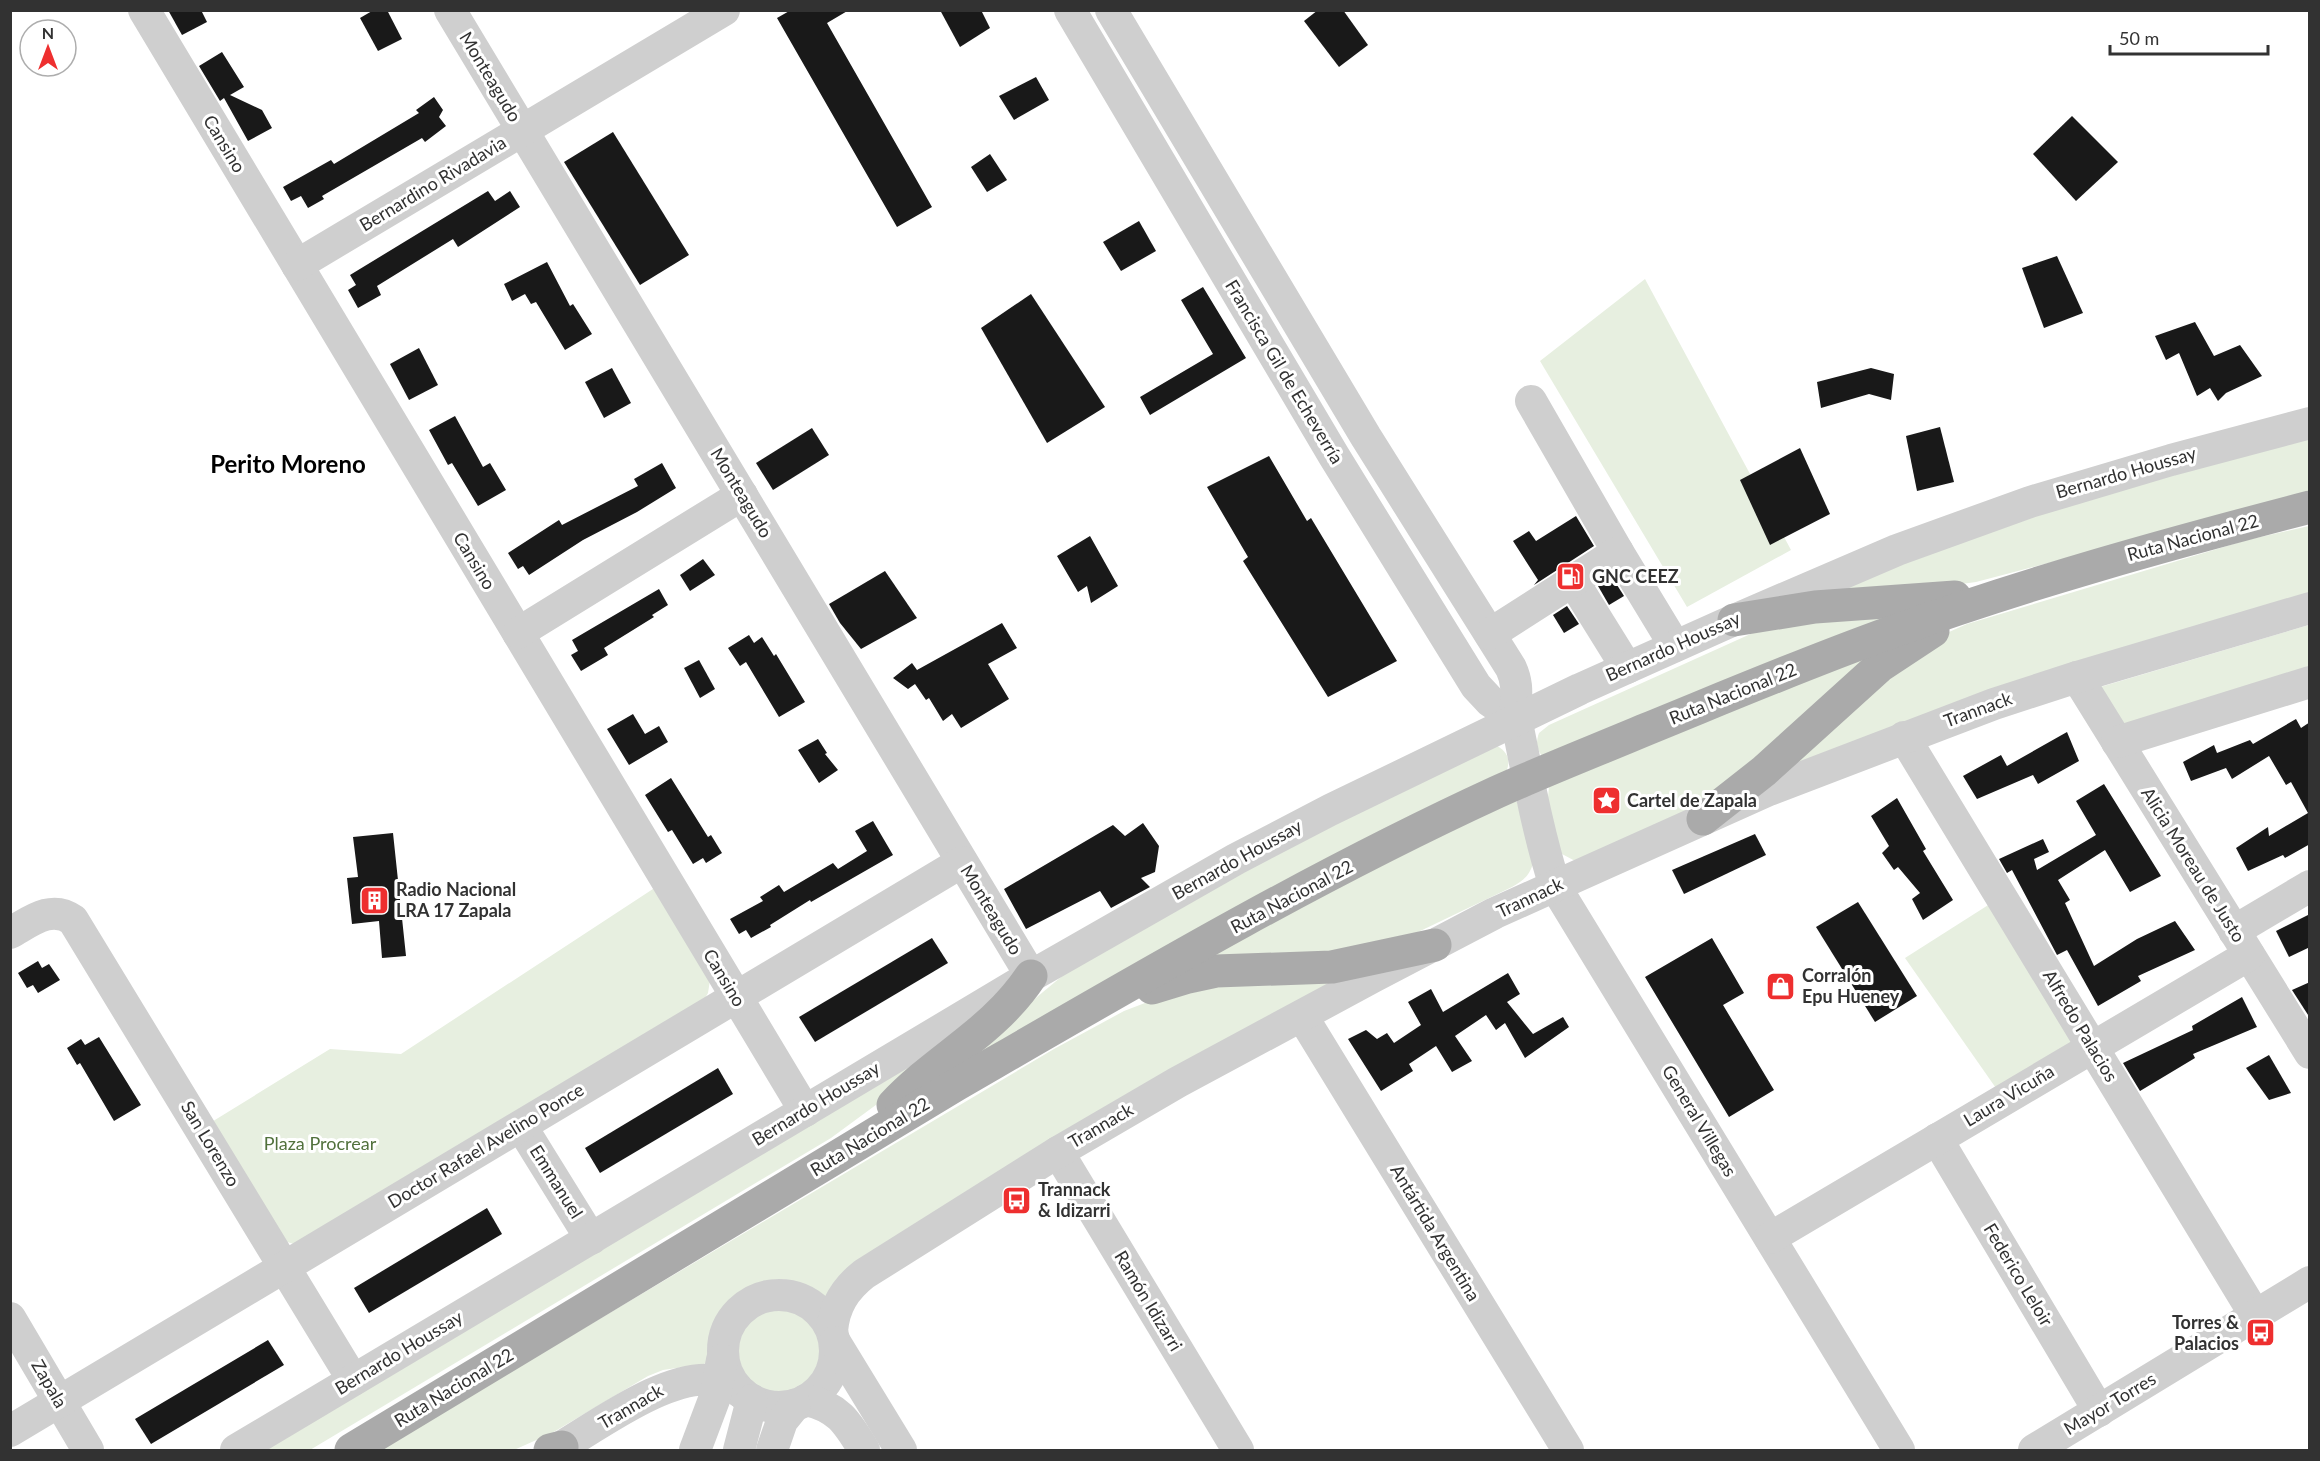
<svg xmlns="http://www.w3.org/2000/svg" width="2320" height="1461" viewBox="0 0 2320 1461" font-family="Lato,sans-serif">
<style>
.green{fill:#e7efe0}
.building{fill:#191919}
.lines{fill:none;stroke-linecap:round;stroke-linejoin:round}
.minor{stroke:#cfcfcf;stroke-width:32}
.major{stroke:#aaa;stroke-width:33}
.labels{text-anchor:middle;stroke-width:6;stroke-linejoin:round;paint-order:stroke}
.street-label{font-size:18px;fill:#323232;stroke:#fff}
.poi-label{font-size:18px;font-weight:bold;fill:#323232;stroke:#fff;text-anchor:start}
.park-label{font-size:18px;fill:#51713c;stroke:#fff}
.district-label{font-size:24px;font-weight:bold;fill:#000;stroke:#fff}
</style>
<rect width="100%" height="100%" fill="#fff"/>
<g class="green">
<path d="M 1645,279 L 1791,550 L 1687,607 L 1540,361 Z"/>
<path d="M 2309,437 L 2309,495 L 1976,582 L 1933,588 L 1811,597 L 1914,556 L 2100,495 Z"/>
<path d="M 2309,526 L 2309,593 L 1769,779 L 1940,636 L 1967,624 L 2247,540 Z"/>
<path d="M 1924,609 L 1542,756 C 1536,749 1536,741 1539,733 L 1549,725 L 1766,627 Z"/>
<path d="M 2309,625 L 2309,668 L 2122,726 L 2097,688 Z"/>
<path d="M 1899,642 L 1723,795 L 1577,862 L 1562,854 L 1558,848 L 1548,798 L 1549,786 Z"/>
<path d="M 1497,746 C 1508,752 1511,761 1506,772 L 930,1086 L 1067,972 L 1231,874 Z"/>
<path d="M 1514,800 L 1517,802 L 1533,864 C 1529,876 1523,881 1512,887 L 1391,945 L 1186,969 L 1290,910 Z"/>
<path d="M 656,887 L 710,980 L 708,993 L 704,1000 L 294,1244 L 287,1242 L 210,1123 L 330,1049 L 401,1054 Z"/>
<path d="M 1993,902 L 2080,1045 L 1998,1091 L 1905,958 Z"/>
<path d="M 1355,973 L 825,1298 C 814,1292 805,1285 793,1281 C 761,1273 726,1298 715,1326 C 710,1338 711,1350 707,1362 L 704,1364 L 663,1370 L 648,1376 L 552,1433 L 514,1450 L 379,1450 L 1054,1049 L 1124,1011 L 1179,990 Z"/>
<path d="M 945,1041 L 884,1099 L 831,1138 L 310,1450 L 253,1450 Z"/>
<circle cx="778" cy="1350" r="43"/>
</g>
<g class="building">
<path d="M 168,10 L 201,10 L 207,22 L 182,35 Z"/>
<path d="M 387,10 L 402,39 L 378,51 L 360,18 L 372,11 Z"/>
<path d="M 791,10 L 849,10 L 827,23 L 932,207 L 897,227 L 777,18 Z"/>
<path d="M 940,10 L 981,10 L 990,28 L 960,47 Z"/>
<path d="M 1318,10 L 1343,10 L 1368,45 L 1339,67 L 1304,21 Z"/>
<path d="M 222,52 L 244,87 L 230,95 L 262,110 L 272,128 L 248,141 L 224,98 L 220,101 L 199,66 Z"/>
<path d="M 1036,77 L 1049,100 L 1014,120 L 999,96 Z"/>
<path d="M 434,97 L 443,110 L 439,117 L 446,126 L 425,142 L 422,138 L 322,196 L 324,199 L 308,208 L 301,196 L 291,201 L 283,187 L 331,160 L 334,164 L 419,113 L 416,110 Z"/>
<path d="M 2072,116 L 2118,162 L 2076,201 L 2033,154 Z"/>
<path d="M 613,132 L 689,255 L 640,285 L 564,162 Z"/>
<path d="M 990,154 L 1007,180 L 987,192 L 971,167 Z"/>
<path d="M 488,191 L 495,201 L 510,191 L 520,207 L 458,247 L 453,239 L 377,286 L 381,295 L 358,308 L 348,290 L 356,285 L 350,275 Z"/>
<path d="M 1139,221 L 1156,251 L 1121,271 L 1103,242 Z"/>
<path d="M 2057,256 L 2083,313 L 2044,328 L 2022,268 Z"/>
<path d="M 547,262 L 570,306 L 573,304 L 592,334 L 565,350 L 536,302 L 531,304 L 525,294 L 512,301 L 504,284 Z"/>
<path d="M 1203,287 L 1246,358 L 1150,415 L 1140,397 L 1213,354 L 1181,300 Z"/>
<path d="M 1031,294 L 1105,407 L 1047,443 L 981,328 Z"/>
<path d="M 2195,322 L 2214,356 L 2240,345 L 2262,376 L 2226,393 L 2218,401 L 2210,388 L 2197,396 L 2179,353 L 2166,360 L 2155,336 Z"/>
<path d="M 419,348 L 438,385 L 409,400 L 390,364 Z"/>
<path d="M 612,368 L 631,403 L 604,418 L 585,382 Z"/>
<path d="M 1871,368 L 1894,374 L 1891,400 L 1869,394 L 1821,408 L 1817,382 Z"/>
<path d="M 455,416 L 483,467 L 490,463 L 506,490 L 478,506 L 452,463 L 448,465 L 429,430 Z"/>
<path d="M 1940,427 L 1954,482 L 1917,491 L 1906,436 Z"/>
<path d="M 812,428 L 829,455 L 773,490 L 756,463 Z"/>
<path d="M 1800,448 L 1830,514 L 1770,545 L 1740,480 Z"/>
<path d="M 1269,456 L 1307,521 L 1311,518 L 1397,661 L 1328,697 L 1243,561 L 1248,557 L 1207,487 Z"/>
<path d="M 662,463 L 676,488 L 637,512 L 583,540 L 529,575 L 523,566 L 518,569 L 508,553 L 559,520 L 562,525 L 638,486 L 634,479 Z"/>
<path d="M 1576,516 L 1594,546 L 1534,585 L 1538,580 L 1513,541 L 1529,531 L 1536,541 Z"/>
<path d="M 1090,536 L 1118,586 L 1091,603 L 1087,586 L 1078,592 L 1057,556 Z"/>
<path d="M 703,559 L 715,575 L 690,591 L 680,575 Z"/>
<path d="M 885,571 L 917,618 L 861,649 L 840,623 L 829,604 Z"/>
<path d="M 1612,577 L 1624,596 L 1609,605 L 1598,586 Z"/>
<path d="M 659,589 L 668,605 L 652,615 L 654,617 L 604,648 L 608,655 L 581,671 L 571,655 L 578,651 L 572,640 Z"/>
<path d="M 1567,606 L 1579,624 L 1564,633 L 1553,615 Z"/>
<path d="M 1002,623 L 1017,648 L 988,664 L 1009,699 L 961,728 L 952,714 L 943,721 L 929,698 L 926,700 L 915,684 L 908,689 L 893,678 L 912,663 L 917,670 Z"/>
<path d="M 749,635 L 754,643 L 762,637 L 774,656 L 776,654 L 805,702 L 779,717 L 746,662 L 740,666 L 728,648 Z"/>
<path d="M 699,660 L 715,689 L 700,698 L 684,668 Z"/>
<path d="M 633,714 L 645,734 L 659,726 L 668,742 L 629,765 L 607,729 Z"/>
<path d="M 2296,719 L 2301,728 L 2310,722 L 2310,844 L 2285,858 L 2283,855 L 2248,871 L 2236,848 L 2268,827 L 2269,836 L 2308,813 L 2291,782 L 2286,785 L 2269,756 L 2232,779 L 2226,768 L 2191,781 L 2183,762 L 2214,745 L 2217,753 L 2250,740 L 2253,744 Z"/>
<path d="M 2067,732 L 2079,761 L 2038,784 L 2033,775 L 1977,799 L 1963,776 L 2001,755 L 2007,766 Z"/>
<path d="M 818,739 L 827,753 L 825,754 L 838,770 L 819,783 L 798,750 Z"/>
<path d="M 671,778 L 708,837 L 711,835 L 722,853 L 706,863 L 703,858 L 693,864 L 672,830 L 668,832 L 645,795 Z"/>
<path d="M 2104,784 L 2161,876 L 2130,892 L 2105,850 L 2058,880 L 2070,900 L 2065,903 L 2094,966 L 2137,939 L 2175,921 L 2195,950 L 2138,976 L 2141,981 L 2098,1006 L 2067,950 L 2057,955 L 2012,870 L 2007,873 L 1999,859 L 2043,839 L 2049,852 L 2034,859 L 2037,870 L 2096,835 L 2076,801 Z"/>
<path d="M 1897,798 L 1926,849 L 1923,851 L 1953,900 L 1923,920 L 1912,899 L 1920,893 L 1898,867 L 1894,870 L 1882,853 L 1889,846 L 1871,816 Z"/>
<path d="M 873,821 L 893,855 L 811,902 L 810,900 L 770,925 L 771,927 L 751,938 L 746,930 L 739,934 L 730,919 L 763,901 L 760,897 L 779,885 L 784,892 L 833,863 L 838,869 L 867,851 L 855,831 Z"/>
<path d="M 1143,823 L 1159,846 L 1155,872 L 1141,878 L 1150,887 L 1111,908 L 1100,891 L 1026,929 L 1004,889 L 1113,825 L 1125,836 Z"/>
<path d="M 393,833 L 406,956 L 382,958 L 379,921 L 352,924 L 347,878 L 358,877 L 353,837 Z"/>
<path d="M 1755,834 L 1766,855 L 1684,894 L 1672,870 Z"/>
<path d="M 1858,902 L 1917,996 L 1875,1022 L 1816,927 Z"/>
<path d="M 2310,914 L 2310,947 L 2289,957 L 2276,931 Z"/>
<path d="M 932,938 L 948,963 L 815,1042 L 799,1017 Z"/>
<path d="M 1712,938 L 1744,993 L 1723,1005 L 1774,1090 L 1729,1117 L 1645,977 Z"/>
<path d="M 38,961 L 42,968 L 49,964 L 60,980 L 38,993 L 33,985 L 27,988 L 18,973 Z"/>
<path d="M 1508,973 L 1520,994 L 1507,1002 L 1533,1034 L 1563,1017 L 1569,1027 L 1525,1058 L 1505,1023 L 1496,1030 L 1486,1015 L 1455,1036 L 1472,1061 L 1452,1072 L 1436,1046 L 1409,1064 L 1413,1071 L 1381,1091 L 1348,1039 L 1366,1030 L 1377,1039 L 1387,1033 L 1394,1043 L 1421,1025 L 1408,1002 L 1431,989 L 1443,1012 Z"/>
<path d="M 2310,982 L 2310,1018 L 2292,990 Z"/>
<path d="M 2242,997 L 2257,1027 L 2193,1054 L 2195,1058 L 2140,1091 L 2123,1063 L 2193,1030 L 2192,1026 Z"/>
<path d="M 99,1037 L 141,1105 L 114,1121 L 80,1063 L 77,1065 L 67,1048 L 81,1039 L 85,1045 Z"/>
<path d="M 2269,1055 L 2291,1093 L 2269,1100 L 2246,1068 Z"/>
<path d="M 718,1068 L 733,1094 L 600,1173 L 585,1148 Z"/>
<path d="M 487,1208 L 502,1234 L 369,1313 L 354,1288 Z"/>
<path d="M 268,1340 L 284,1365 L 151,1444 L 135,1419 Z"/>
</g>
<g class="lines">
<g class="minor">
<path d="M 144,10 L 805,1111"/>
<path d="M 450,10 L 1031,976"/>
<path d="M 1070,10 L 1334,456 L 1476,686 L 1490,701 L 1516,719"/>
<path d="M 1111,10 L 1366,437 L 1511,668 C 1521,690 1513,702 1517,723 C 1528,777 1538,833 1555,886 L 1899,1450"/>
<path d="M 297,265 L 724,10"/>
<path d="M 1531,401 L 1618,552 L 1675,646"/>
<path d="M 1573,581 L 1627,668"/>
<path d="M 518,633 L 742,495"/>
<path d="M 1490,634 L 1618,552"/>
<path d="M 2077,677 L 2310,1053"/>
<path d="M 1904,737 L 2255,1315"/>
<path d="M 2117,742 L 2310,682"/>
<path d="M 2234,931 L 2310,886"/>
<path d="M 10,933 C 30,922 51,904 73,920 L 353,1380"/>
<path d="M 1302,1016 L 1568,1450"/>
<path d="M 521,1126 L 591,1239"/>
<path d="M 1937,1139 L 2099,1411"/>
<path d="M 1058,1152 L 1238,1450"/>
<path d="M 1770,1238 L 2249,955"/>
<circle cx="779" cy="1351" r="56"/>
<path d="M 10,1318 L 88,1450"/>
<path d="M 832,1331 C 834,1306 845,1289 864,1274 L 1058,1152 L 1178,1082 L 1373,977 L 1495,913 L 1555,886 L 1769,790 L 1994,704 L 2077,677 L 2310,608"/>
<path d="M 835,1342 L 901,1450"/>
<path d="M 806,1400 C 839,1407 848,1424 864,1450"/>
<path d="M 10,1431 L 962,862"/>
<path d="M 236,1450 L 1031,976 L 1236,859 L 1330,810 L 1580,689 L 1734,620 L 1897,550 L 2030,502 L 2171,460 L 2310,423"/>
<path d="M 556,1450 C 596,1427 671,1370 718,1381 C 727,1383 735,1388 742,1393"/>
<path d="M 695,1450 L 715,1397 L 722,1360"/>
<path d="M 739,1450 L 752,1400"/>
<path d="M 772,1450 L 782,1421 L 795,1405"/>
<path d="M 2034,1450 L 2310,1282"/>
</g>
<g class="major">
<path d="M 1734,620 L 1815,607 L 1955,597"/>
<path d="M 1703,819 L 1764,771 L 1880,666 L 1933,631"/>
<path d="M 1152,988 L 1188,977 L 1216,971 L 1332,967 L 1435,945"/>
<path d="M 893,1105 C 938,1057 993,1033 1031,976"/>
<path d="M 351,1450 L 954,1086 C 1132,983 1310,878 1497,792 C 1546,770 1597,750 1647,729 C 1728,696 1808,662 1889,633 C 2027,583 2168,544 2310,507"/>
<path d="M 550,1450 L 562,1447"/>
</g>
</g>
<defs>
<symbol id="fuel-square" viewBox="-11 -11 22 22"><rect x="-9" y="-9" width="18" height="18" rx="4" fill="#ee2f2f" stroke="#fff"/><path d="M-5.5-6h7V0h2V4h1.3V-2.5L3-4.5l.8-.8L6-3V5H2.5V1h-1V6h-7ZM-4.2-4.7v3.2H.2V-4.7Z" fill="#fff"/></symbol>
<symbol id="sight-square" viewBox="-11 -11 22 22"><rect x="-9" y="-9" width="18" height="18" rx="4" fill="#ee2f2f" stroke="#fff"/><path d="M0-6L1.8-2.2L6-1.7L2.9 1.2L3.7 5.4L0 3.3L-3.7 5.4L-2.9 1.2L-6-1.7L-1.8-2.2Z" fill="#fff"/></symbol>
<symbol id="building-square" viewBox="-11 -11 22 22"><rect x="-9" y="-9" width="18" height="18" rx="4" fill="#ee2f2f" stroke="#fff"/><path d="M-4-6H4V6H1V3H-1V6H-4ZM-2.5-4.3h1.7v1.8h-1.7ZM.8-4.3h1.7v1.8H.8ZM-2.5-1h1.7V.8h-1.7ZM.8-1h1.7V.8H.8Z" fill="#fff"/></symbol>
<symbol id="shop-square" viewBox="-11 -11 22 22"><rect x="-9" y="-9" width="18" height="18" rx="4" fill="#ee2f2f" stroke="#fff"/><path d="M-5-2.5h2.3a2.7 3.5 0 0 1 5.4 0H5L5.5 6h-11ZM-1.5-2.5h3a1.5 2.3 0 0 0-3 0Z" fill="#fff"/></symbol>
<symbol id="bus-square" viewBox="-11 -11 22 22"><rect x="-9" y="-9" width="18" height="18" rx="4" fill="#ee2f2f" stroke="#fff"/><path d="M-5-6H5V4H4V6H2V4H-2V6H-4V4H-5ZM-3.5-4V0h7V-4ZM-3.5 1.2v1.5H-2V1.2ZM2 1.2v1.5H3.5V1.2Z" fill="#fff"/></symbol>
</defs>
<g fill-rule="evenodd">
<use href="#fuel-square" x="1554" y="560" width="33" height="33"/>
<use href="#sight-square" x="1590" y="784" width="33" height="33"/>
<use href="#building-square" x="358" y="884" width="33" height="33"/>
<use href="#shop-square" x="1764" y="970" width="33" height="33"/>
<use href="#bus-square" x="1000" y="1184" width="33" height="33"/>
<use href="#bus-square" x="2244" y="1316" width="33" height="33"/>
</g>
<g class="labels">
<g class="street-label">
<text transform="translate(490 77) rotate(59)" y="6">Monteagudo</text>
<text transform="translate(224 144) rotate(59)" y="6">Cansino</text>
<text transform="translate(433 184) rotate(-31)" y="6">Bernardino Rivadavia</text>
<text transform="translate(1284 372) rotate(59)" y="6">Francisca Gil de Echeverría</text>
<text transform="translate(2126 473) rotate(-16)" y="6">Bernardo Houssay</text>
<text transform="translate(741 493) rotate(59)" y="6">Monteagudo</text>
<text transform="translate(2193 538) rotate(-15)" y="6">Ruta Nacional 22</text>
<text transform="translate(474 561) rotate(59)" y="6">Cansino</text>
<text transform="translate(1673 647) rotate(-24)" y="6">Bernardo Houssay</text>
<text transform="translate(1733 694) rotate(-22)" y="6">Ruta Nacional 22</text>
<text transform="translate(1978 710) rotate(-20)" y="6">Trannack</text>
<text transform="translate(1237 860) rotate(-29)" y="6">Bernardo Houssay</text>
<text transform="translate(2193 865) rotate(58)" y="6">Alicia Moreau de Justo</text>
<text transform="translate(1292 897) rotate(-28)" y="6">Ruta Nacional 22</text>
<text transform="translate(1530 898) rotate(-25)" y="6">Trannack</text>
<text transform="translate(991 910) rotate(59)" y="6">Monteagudo</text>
<text transform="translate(724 978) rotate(59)" y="6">Cansino</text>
<text transform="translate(2080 1026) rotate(59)" y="6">Alfredo Palacios</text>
<text transform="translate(2009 1096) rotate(-31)" y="6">Laura Vicuña</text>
<text transform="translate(816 1104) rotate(-31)" y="6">Bernardo Houssay</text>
<text transform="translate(1699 1121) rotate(59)" y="6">General Villegas</text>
<text transform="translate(1101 1126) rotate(-30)" y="6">Trannack</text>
<text transform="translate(870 1137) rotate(-31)" y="6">Ruta Nacional 22</text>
<text transform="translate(210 1144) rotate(59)" y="6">San Lorenzo</text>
<text transform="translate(486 1146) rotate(-31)" y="6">Doctor Rafael Avelino Ponce</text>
<text transform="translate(556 1182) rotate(58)" y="6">Emmanuel</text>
<text transform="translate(1435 1233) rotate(59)" y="6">Antártida Argentina</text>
<text transform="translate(2018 1275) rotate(59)" y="6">Federico Leloir</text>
<text transform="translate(1148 1301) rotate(59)" y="6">Ramón Idizarri</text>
<text transform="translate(399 1353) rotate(-31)" y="6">Bernardo Houssay</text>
<text transform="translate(49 1384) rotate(60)" y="6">Zapala</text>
<text transform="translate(454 1388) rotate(-31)" y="6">Ruta Nacional 22</text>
<text transform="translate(2110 1404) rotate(-31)" y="6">Mayor Torres</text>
<text transform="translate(631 1407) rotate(-30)" y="6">Trannack</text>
</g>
<g class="poi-label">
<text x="1592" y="583">GNC CEEZ</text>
<text x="1627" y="807">Cartel de Zapala</text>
<text x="396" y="896">Radio Nacional<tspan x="396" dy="21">LRA 17 Zapala</tspan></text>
<text x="1802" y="982">Corralón<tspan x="1802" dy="21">Epu Hueney</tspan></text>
<text x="1038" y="1196">Trannack<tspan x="1038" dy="21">&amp; Idizarri</tspan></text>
<text x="2239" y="1329" text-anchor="end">Torres &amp;<tspan x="2239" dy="21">Palacios</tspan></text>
</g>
<g class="park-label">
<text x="320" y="1150">Plaza Procrear</text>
</g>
<g class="district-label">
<text x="288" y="473">Perito Moreno</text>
</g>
</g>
<rect width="2320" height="1461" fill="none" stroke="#323232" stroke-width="24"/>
<g transform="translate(48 48)"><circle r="28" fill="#ffffff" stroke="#adadad" stroke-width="1.5"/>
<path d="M0-4.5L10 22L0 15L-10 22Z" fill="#ee2f2f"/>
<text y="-9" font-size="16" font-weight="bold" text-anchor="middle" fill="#323232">N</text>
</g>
<path d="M2110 45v9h158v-9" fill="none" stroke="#323232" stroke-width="3"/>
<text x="2119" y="45" font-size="18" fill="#323232" stroke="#ffffff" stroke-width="4.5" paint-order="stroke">50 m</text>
</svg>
